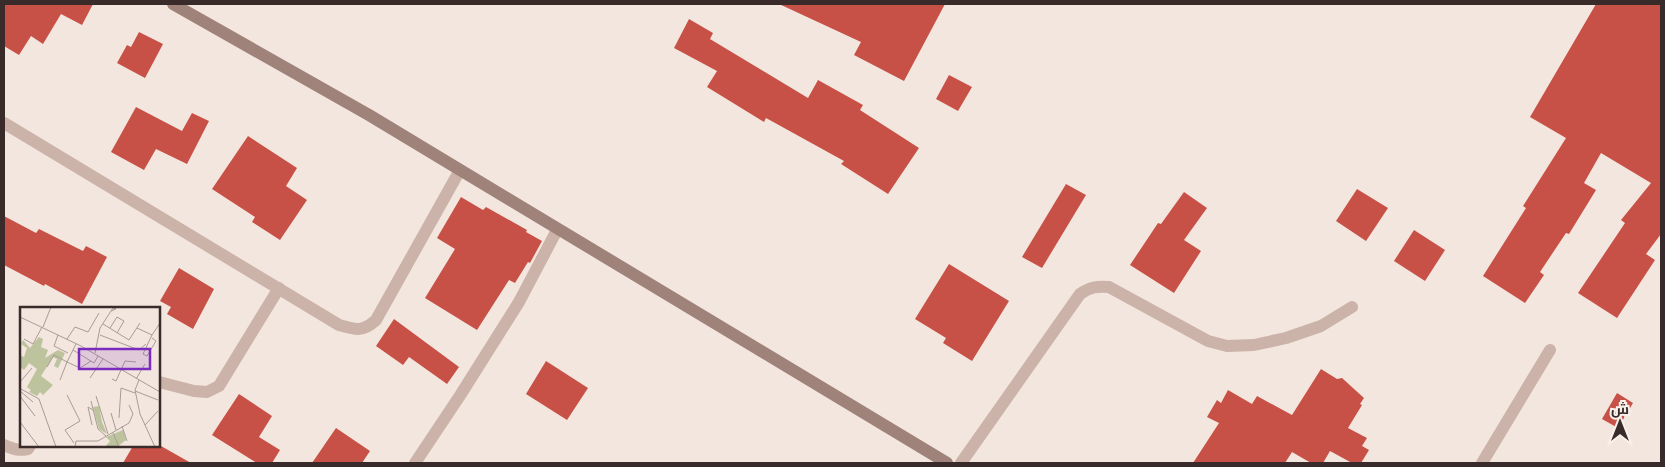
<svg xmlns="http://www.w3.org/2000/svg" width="1665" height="467" viewBox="0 0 1665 467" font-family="Signika,Cairo,sans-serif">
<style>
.building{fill:#c85147}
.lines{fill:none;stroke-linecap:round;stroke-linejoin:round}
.street{stroke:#ccb3a9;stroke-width:12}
.secondary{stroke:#9f827a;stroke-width:12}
.inset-road{fill:none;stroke:#a99b96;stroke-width:1}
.view{fill:#7b2cbf;fill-opacity:0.15;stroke:#7b2cbf;stroke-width:2.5}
.inset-edge{fill:none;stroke:#392b29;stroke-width:2.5}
</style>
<rect width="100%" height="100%" fill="#f3e6de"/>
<g class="building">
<path d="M 4,4 L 93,4 L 82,25 L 61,14 L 43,44 L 31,36 L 19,55 L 4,46 Z"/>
<path d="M 779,4 L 945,4 L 904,81 L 854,55 L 861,42 Z"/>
<path d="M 1596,4 L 1661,4 L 1661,234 L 1646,254 L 1655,260 L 1617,318 L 1578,293 L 1625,223 L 1621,220 L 1651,183 L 1601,153 L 1584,183 L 1596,190 L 1569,234 L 1566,233 L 1540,272 L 1544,275 L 1525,303 L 1483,276 L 1526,208 L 1523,206 L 1566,138 L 1530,117 Z"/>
<path d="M 689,19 L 713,33 L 710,39 L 808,98 L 818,80 L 863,105 L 860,110 L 919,148 L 888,194 L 841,164 L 844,161 L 766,118 L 764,122 L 707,87 L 717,71 L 674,48 Z"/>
<path d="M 139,32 L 163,44 L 145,78 L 117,63 L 127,45 L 131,47 Z"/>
<path d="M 949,75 L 972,87 L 958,111 L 936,99 Z"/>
<path d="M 136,107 L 182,131 L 192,113 L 209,121 L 187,164 L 156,149 L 144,170 L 111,152 Z"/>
<path d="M 248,136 L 297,168 L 286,186 L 307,200 L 280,240 L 252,222 L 255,217 L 212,189 Z"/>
<path d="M 1066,184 L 1086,195 L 1042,268 L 1022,257 Z"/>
<path d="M 1357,189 L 1388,208 L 1366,241 L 1336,221 Z"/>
<path d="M 1184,192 L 1207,208 L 1184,240 L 1201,251 L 1174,293 L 1130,265 L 1158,223 L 1161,224 Z"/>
<path d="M 461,197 L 483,210 L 486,207 L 527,230 L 526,232 L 542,241 L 530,263 L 528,262 L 515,283 L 509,280 L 477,330 L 425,298 L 455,249 L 437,238 Z"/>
<path d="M 4,216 L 36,233 L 39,229 L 83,251 L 86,246 L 107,257 L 82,304 L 45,284 L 44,286 L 4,265 Z"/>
<path d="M 1414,230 L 1445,250 L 1425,281 L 1394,261 Z"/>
<path d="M 949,264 L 1009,301 L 972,361 L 943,343 L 946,338 L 915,319 Z"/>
<path d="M 179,268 L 214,289 L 193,329 L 167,314 L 171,307 L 160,301 Z"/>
<path d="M 394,319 L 459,367 L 447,384 L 409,357 L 403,365 L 376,346 Z"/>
<path d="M 546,361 L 588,388 L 567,420 L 526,394 Z"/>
<path d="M 1321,369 L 1337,379 L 1342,378 L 1364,398 L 1360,404 L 1362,405 L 1348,428 L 1367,438 L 1362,446 L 1369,450 L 1361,463 L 1352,463 L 1330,451 L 1323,463 L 1311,463 L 1292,452 L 1285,463 L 1193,463 L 1219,423 L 1207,417 L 1217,400 L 1221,403 L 1228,390 L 1252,404 L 1257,396 L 1292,415 Z"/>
<path d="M 1617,393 L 1633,403 L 1618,428 L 1602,419 Z"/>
<path d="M 239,394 L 272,416 L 259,437 L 280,450 L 272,463 L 257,463 L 212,435 Z"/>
<path d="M 336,428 L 370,451 L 362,463 L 312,463 Z"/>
<path d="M 133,446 L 161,446 L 191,463 L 123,463 Z"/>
</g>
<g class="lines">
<g class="street">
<path d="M 4,123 L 339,325 C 356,330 363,332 376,320 L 460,170"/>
<path d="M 159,382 L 194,391 L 207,392 L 219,386 L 279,288"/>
<path d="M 4,445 C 13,449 18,451 28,449 L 30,446"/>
<path d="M 415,463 L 461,394 L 519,302 L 557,230"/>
<path d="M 961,463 L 1080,294 C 1090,287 1097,286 1109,287 L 1208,341 L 1227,346 L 1254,345 L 1286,338 L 1321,326 L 1352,307"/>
<path d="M 1482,463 L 1550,350"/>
</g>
<path class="secondary" d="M 173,4 L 369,115 L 947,463"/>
</g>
<g transform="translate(20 307)">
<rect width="140" height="140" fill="#f3e6de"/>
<path d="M 19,30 L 23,32 L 21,40 L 28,43 L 25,51 L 38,43 L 45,46 L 38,61 L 34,59 L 37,52 L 33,50 L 21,69 L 33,78 L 23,88 L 20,85 L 17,89 L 9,85 L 11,83 L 7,80 L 17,62 L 9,56 L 4,63 L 0,60 L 0,48 L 4,50 L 7,41 L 1,37 L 3,33 L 10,41 ZM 79,99 L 82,115 L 87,127 L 79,122 L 73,100 ZM 103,123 L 106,133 L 97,140 L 85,140 L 90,134 L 86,130 Z" fill="#bcc39d"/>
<path class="inset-road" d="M 0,10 L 61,39 L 140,85M 83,17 L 109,33 L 120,16M 23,20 L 31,0M 90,21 L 97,10 L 104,14 L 97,26M 117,21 L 132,28 L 140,16M 38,28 L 34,39 L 48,46M 80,28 L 119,43 L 126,37M 132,31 L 136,34 L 127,49 L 123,47 L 132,28M 4,32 L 13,37 L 22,20M 47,32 L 55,20 L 68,25 L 79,6M 53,43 L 74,56 L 78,49M 75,46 L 80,21 L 91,4 L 96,2 L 93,1 L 91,4M 27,60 L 34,48 L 47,55 L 56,37M 70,71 L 83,52M 92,72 L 96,74 L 105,54 L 116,55M 116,72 L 125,57M 40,73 L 47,55 L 60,61 L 71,54M 119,73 L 115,83 L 120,107 L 135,140M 0,75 L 12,61M 1,82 L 19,92 L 36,140M 0,84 L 13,95M 115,84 L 138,93M 47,88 L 60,114 L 45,123 L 54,136M 0,89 L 15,109M 76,89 L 88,127M 71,94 L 78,122 L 86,129M 91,106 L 96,123M 99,111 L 101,81 L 115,86M 0,115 L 19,140M 72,118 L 68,100 L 73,103M 125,118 L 138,104M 102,119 L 107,134M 93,126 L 99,140M 55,140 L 56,134 L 78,134 L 109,116 L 113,107 L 109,98"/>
<path class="view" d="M 59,42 L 130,42 L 130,62 L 59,62 Z"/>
<rect width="140" height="140" class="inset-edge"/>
</g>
<rect width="1665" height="467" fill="none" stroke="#392b29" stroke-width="10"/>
<g transform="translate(1620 422)" stroke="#faf0ea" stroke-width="4" paint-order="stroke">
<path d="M0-4L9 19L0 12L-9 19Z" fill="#392b29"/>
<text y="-8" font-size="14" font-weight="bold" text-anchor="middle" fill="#392b29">ش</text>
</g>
</svg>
